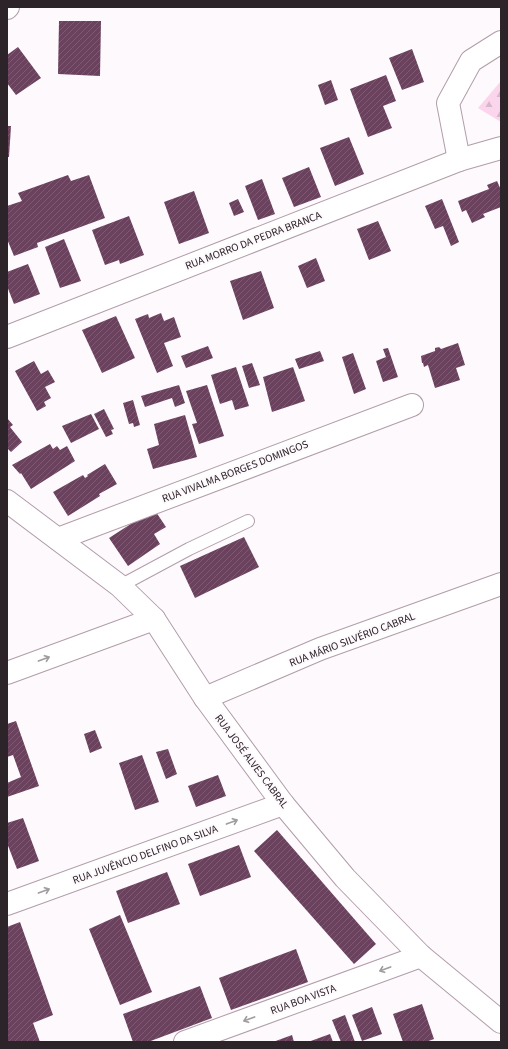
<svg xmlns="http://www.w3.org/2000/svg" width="508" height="1049" viewBox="0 0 508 1049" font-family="'Source Sans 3',sans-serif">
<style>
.forest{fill:url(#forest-firs)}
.building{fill:url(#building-hatch)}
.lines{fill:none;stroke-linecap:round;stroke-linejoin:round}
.lane-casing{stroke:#b29daa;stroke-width:14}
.street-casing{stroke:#b29daa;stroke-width:24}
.secondary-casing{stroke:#b29daa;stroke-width:24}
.lane{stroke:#fff;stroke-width:12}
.street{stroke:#fff;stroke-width:22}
.secondary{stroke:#fff;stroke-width:22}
.oneway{stroke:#a09c9f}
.labels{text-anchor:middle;stroke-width:4;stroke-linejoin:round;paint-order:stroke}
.street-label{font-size:11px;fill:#2c2429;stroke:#fdf9fc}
</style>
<defs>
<pattern id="forest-firs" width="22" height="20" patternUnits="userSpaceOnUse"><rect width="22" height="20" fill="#fbd5ec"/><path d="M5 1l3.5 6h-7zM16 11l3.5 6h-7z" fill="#d7b7ca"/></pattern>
<pattern id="building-hatch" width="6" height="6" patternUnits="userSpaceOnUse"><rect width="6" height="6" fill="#6b425d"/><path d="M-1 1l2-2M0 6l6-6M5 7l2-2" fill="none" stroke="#7c5b71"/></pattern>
</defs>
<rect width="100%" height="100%" fill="#fdf9fc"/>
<path class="forest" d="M 501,81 L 501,122 L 478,108 Z"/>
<g class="building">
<path d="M 59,21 L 101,21 L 100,76 L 58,74 Z"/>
<path d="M 18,47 L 41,78 L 16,95 L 7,83 L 7,55 Z"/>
<path d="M 412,49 L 424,82 L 402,90 L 389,58 Z"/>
<path d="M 386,75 L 396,101 L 383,106 L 392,128 L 368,137 L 350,89 Z"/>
<path d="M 331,80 L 338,100 L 325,105 L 318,85 Z"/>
<path d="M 7,126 L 11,126 L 9,157 L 7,157 Z"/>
<path d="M 349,137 L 364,174 L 335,186 L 320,148 Z"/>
<path d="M 309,167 L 321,197 L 294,207 L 282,178 Z"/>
<path d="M 68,175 L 71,181 L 89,175 L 105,218 L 37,243 L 38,247 L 14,256 L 7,239 L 7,206 L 22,201 L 18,193 Z"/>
<path d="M 262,179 L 275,214 L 258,220 L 245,186 Z"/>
<path d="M 497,181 L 501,190 L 501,207 L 483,214 L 485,217 L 472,223 L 466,210 L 462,212 L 458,201 L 489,189 L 487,185 Z"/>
<path d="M 194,191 L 209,233 L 179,244 L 164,202 Z"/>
<path d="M 238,199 L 244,212 L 234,216 L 229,203 Z"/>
<path d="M 442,199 L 459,242 L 451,246 L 443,226 L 435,229 L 425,206 Z"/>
<path d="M 129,216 L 144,255 L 120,264 L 119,260 L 105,265 L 92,230 Z"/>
<path d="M 378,221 L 391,251 L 369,260 L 357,229 Z"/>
<path d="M 64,239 L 81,281 L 60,288 L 45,247 Z"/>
<path d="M 316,258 L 325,281 L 307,288 L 298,266 Z"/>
<path d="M 28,264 L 40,294 L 14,304 L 7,286 L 7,272 Z"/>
<path d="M 261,271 L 274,308 L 243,320 L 230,281 Z"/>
<path d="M 161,313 L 164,321 L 174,317 L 181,337 L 164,343 L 173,366 L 157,373 L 135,319 L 148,314 L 149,318 Z"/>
<path d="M 116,316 L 135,358 L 102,373 L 82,330 Z"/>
<path d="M 458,343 L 465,365 L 456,368 L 460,380 L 435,388 L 428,365 L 424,367 L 423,363 L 422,363 L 421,356 L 435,351 L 435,348 L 439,347 L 441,349 Z"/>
<path d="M 208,346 L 213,358 L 186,368 L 181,356 Z"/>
<path d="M 388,348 L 398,377 L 383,382 L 376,361 L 386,357 L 383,349 Z"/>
<path d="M 320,351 L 324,361 L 299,369 L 295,359 Z"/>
<path d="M 353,353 L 366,389 L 354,394 L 342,357 Z"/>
<path d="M 34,361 L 41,374 L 48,370 L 55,382 L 45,387 L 51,398 L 44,402 L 46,406 L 37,411 L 15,371 Z"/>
<path d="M 252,363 L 260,385 L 249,388 L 242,366 Z"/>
<path d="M 236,367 L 249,406 L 235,410 L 232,400 L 220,404 L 211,375 Z"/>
<path d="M 293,367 L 305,401 L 272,412 L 263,377 Z"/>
<path d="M 179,385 L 185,403 L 175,407 L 172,398 L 145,407 L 141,396 Z"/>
<path d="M 207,385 L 224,436 L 199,444 L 192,424 L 197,423 L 186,391 Z"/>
<path d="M 133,400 L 140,425 L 134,427 L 133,423 L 129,424 L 123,403 Z"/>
<path d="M 104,409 L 114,429 L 111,430 L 113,434 L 106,437 L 94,414 Z"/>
<path d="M 91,414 L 99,429 L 71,443 L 62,426 Z"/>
<path d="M 185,415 L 197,457 L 153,469 L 147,449 L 159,445 L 154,424 Z"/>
<path d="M 7,418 L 13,425 L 10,427 L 22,442 L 11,452 L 7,448 Z"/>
<path d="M 50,444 L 53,449 L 57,446 L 60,450 L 67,446 L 75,461 L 31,489 L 21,473 L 20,474 L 12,465 Z"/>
<path d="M 105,464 L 117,484 L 99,494 L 100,496 L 68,516 L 53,492 L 83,475 L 85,478 L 88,476 L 87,475 Z"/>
<path d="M 154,509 L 166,527 L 154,534 L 160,544 L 128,566 L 109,538 Z"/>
<path d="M 244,537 L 259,567 L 195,598 L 180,566 Z"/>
<path d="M 16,721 L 39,786 L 7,797 L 7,783 L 21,777 L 13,755 L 7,757 L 7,724 Z"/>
<path d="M 95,730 L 102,748 L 90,753 L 84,734 Z"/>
<path d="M 168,749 L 177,774 L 166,779 L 156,752 Z"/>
<path d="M 142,755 L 159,802 L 135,810 L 119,763 Z"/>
<path d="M 218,775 L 226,796 L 196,807 L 188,786 Z"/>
<path d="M 23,818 L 39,861 L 17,869 L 7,843 L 7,823 Z"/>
<path d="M 277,830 L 376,944 L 354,964 L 254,851 Z"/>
<path d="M 239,845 L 251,877 L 200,896 L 188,864 Z"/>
<path d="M 167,872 L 180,904 L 128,923 L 116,891 Z"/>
<path d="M 120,915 L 152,992 L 120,1005 L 89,929 Z"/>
<path d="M 20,922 L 53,1015 L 33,1023 L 40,1042 L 7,1042 L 7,927 Z"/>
<path d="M 296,949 L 308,982 L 231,1010 L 219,978 Z"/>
<path d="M 200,986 L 212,1018 L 148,1042 L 133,1042 L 123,1014 Z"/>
<path d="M 422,1004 L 434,1039 L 426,1042 L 403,1042 L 393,1014 Z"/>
<path d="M 372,1007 L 382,1034 L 362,1041 L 352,1015 Z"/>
<path d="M 345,1015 L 355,1042 L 341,1042 L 332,1020 Z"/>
<path d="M 330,1034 L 333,1042 L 308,1042 Z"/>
<path d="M 292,1035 L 294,1042 L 273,1042 Z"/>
</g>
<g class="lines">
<defs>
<path id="lane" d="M 120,586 L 189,549 L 248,521"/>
<g id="street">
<path d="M 459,160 L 448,103 L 471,61 L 501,42"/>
<path d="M 7,337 L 459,160 L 501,148"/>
<path d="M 58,539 L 412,405"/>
<path d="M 7,673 L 154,619"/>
<path d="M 205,698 L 320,649 L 501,584"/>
<path d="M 7,904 L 283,804"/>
<path d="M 185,1042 L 421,956"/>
</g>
<g id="secondary">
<path d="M 7,8 L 8,7"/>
<path d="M 7,501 L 120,586 L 154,619 L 205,698 L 283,804 L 345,878 L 421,956 L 501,1022"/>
</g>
</defs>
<use href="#lane" class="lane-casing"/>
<use href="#street" class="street-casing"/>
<use href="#secondary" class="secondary-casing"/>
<use href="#lane" class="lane"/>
<use href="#street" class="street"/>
<use href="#secondary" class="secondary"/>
</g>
<defs><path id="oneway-shaft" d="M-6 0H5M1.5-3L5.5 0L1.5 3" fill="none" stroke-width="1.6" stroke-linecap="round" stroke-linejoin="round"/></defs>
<g class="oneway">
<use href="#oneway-shaft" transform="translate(44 659) rotate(-20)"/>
<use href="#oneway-shaft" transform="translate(232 822) rotate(-20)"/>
<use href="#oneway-shaft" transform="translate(44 891) rotate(-20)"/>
<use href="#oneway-shaft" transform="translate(385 969) rotate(160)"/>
<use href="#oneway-shaft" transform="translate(249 1019) rotate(160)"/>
</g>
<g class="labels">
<g class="street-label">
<text transform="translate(253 240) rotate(-21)" y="4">RUA MORRO DA PEDRA BRANCA</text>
<text transform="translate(235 471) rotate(-21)" y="4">RUA VIVALMA BORGES DOMINGOS</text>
<text transform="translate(352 639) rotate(-21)" y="4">RUA MÁRIO SILVÉRIO CABRAL</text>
<text transform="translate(252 761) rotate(53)" y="4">RUA JOSÉ ALVES CABRAL</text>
<text transform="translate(145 854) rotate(-20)" y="4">RUA JUVÊNCIO DELFINO DA SILVA</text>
<text transform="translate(303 999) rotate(-20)" y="4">RUA BOA VISTA</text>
</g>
</g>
<rect width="508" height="1049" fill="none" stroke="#2c2429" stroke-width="16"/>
</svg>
